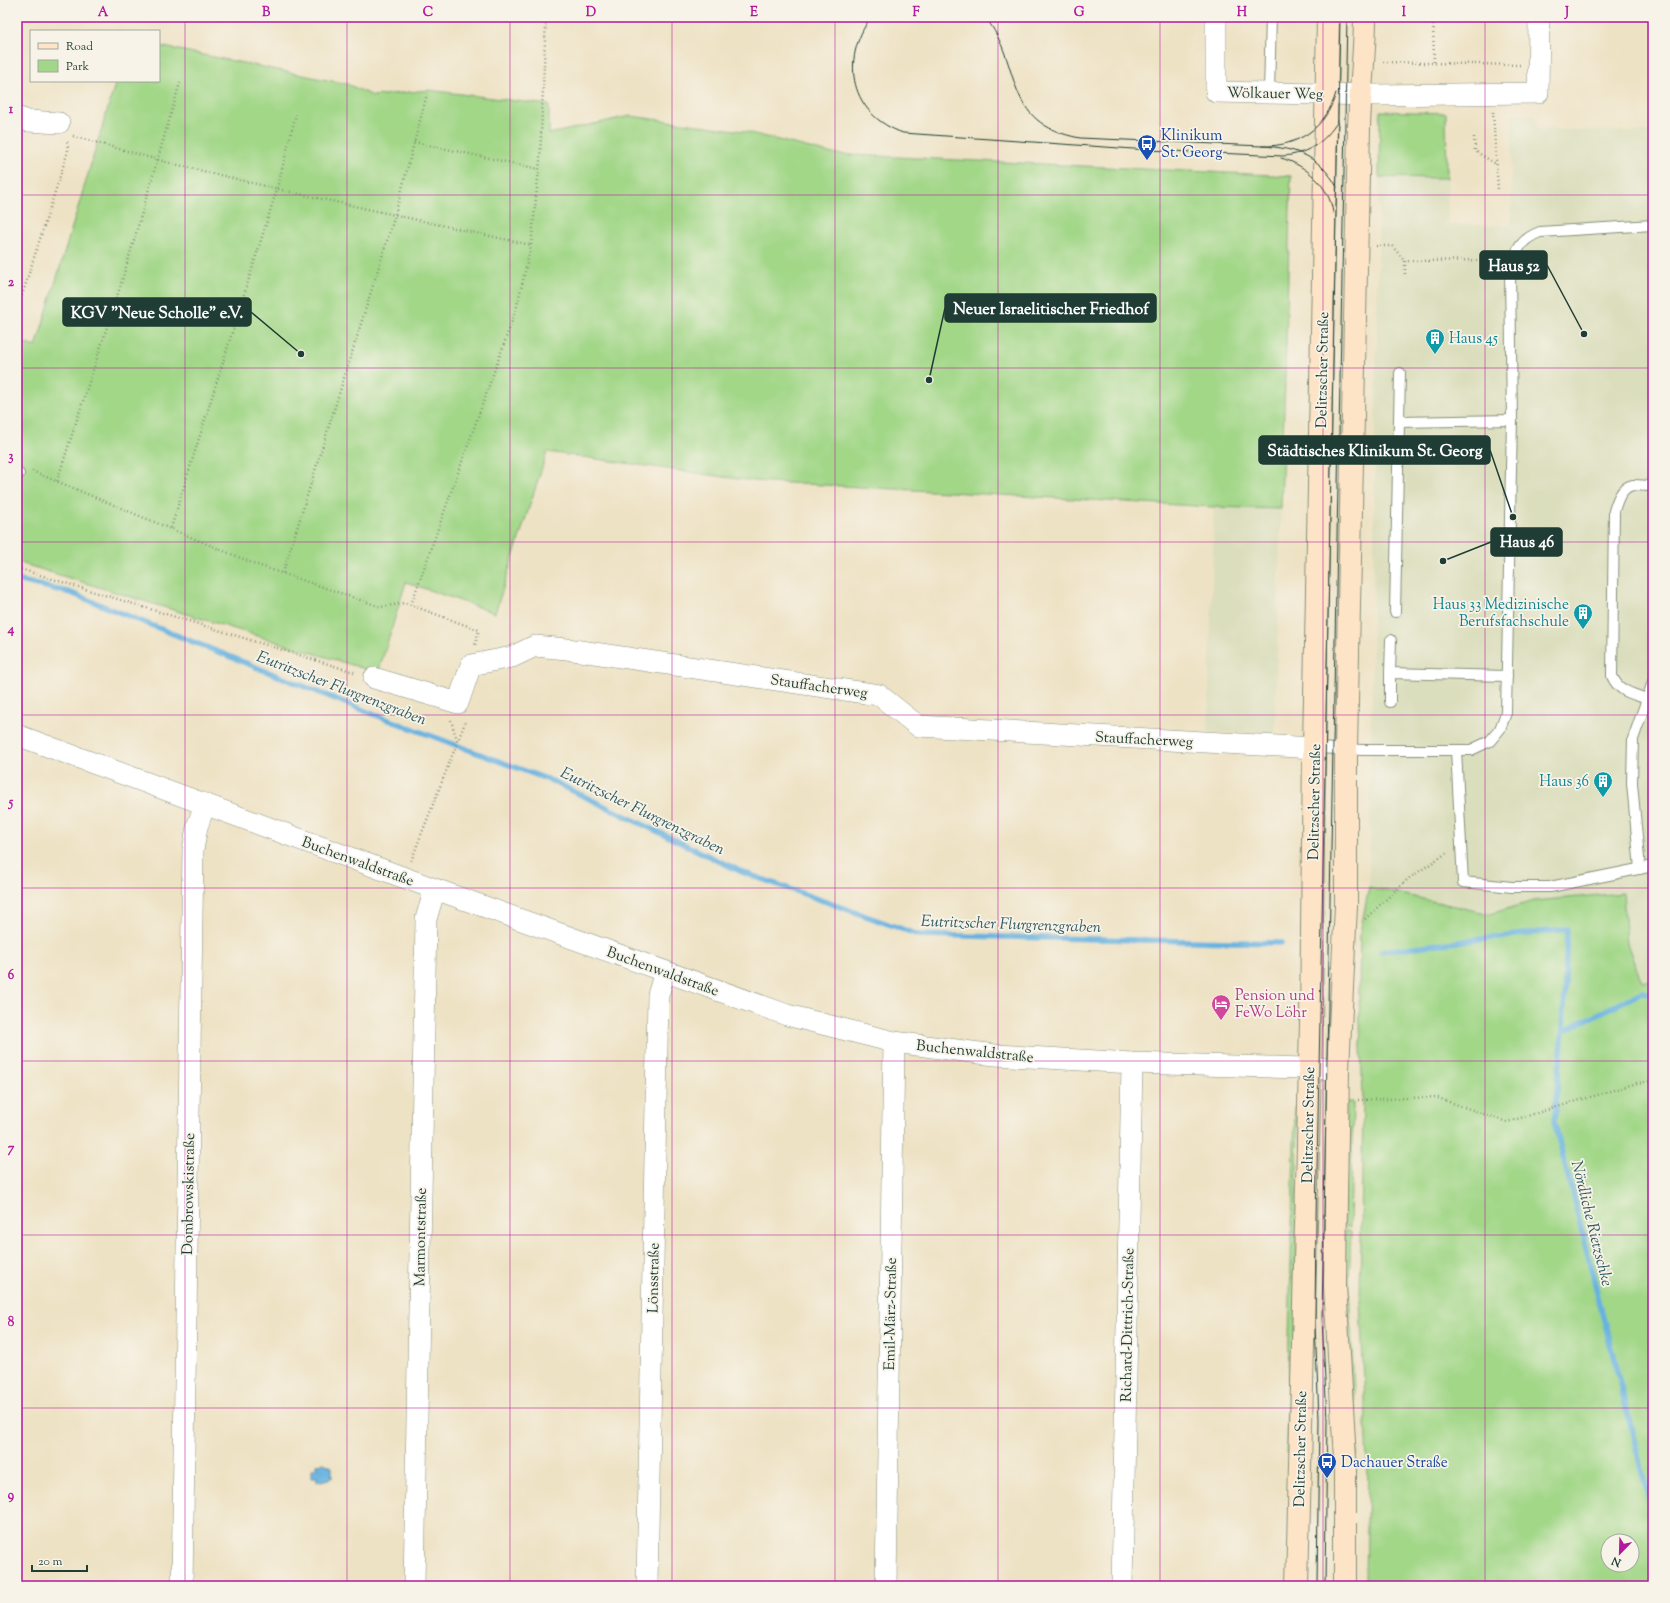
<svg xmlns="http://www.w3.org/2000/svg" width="1670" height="1603" viewBox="0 0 1670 1603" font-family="'Sorts Mill Goudy',serif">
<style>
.built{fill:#dbdebd}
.green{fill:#a2d788;stroke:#608a5e;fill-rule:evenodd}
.water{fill:#68b2e0;stroke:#44788a}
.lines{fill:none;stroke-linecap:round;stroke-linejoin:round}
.stream{stroke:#68b2e0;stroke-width:5.5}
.lane-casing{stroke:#86907c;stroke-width:12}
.street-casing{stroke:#86907c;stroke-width:22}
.secondary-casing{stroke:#86907c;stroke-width:24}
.path{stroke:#86907c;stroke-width:2.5;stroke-dasharray:1 3;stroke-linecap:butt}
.lane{stroke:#fff;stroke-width:10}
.street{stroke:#fff;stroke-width:21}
.secondary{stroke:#fee4c6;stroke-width:22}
.tram{stroke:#1f3d34;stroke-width:1}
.grid{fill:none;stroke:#b5179e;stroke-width:1;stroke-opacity:0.55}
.labels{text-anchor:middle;stroke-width:3.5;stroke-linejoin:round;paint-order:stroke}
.street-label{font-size:15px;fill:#1f3d34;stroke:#f7f3e8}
.transit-label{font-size:15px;fill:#164399;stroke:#f7f3e8;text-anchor:start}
.culture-label{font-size:15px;fill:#0d838f;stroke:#f7f3e8;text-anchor:end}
.hotel-label{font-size:15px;fill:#b23c85;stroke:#f7f3e8;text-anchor:start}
.water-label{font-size:16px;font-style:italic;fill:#315a5f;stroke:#f7f3e8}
.leader{fill:none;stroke:#1f3d34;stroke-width:1.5}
.callout-dot{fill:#1f3d34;stroke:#f7f3e8;stroke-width:1.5}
.callout{fill:#1f3d34;stroke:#1f3d34;stroke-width:1.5}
.callout-label{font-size:16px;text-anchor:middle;font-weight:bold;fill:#fff}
.neatline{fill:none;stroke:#b5179e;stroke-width:1.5}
.grid-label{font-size:13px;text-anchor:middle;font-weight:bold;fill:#b5179e}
</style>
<rect width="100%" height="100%" fill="#f7f3e8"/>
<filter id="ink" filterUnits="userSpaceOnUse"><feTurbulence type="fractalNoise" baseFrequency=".025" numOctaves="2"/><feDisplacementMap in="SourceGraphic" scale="8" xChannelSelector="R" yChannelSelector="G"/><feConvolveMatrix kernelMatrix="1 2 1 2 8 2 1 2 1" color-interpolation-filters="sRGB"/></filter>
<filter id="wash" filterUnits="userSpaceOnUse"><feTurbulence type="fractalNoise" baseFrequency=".012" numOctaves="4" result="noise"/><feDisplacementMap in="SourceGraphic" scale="16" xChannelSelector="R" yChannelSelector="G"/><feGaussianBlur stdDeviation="0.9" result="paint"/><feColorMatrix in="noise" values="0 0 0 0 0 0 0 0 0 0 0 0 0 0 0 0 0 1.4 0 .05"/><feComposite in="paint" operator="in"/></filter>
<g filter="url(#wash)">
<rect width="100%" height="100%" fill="#eee2c4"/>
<g class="built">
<path d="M 1512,114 L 1536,115 L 1537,129 L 1653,132 L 1653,982 L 1643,982 L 1369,887 L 1379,177 L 1447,178 L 1448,225 L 1511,225 Z"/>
<path d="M 1214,507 L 1281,509 L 1275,733 L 1208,732 Z"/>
</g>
<g class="green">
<path d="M 159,46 L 347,84 L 373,96 L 428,90 L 549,105 L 549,134 L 630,116 L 743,131 L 833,154 L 1291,176 L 1281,509 L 1214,507 L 753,481 L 547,452 L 495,613 L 406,582 L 378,673 L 17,562 L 17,360 L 23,343 L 36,347 L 116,81 L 159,81 Z"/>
<path d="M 1380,111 L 1446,113 L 1447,178 L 1379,177 Z"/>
<path d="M 1369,887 L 1490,914 L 1534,901 L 1623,893 L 1627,944 L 1642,982 L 1653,982 L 1653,1586 L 1366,1586 L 1368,1460 L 1360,1303 L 1363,1100 L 1359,995 L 1360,933 ZM 1608,1541 L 1632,1541 L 1632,1565 L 1608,1565 Z"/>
<path d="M 1346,1102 L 1353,1102 L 1350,1227 L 1344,1227 Z"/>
<path d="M 1298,1106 L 1294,1453 L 1286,1453 L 1295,1107 Z"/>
<path d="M 1344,1231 L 1351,1231 L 1349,1285 L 1357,1456 L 1351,1456 Z"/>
</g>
<path class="water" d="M 324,1463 L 332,1467 L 332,1478 L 317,1482 L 317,1477 L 312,1477 L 312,1469 L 316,1468 L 316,1464 Z"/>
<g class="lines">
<g class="stream">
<path d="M 17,580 L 71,593 L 373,714 L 552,781 L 742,872 L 919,935 L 1281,943"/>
<path d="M 1381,951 L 1567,929 L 1563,1031 L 1554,1121 L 1653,1515"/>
<path d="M 1563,1031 L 1643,992 L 1653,995"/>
</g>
</g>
</g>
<g filter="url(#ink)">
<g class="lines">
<defs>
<g id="lane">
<path d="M 1269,92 L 1271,17"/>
<path d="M 1399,422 L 1512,420"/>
<path d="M 17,472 L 19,474"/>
<path d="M 1395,612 L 1400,373"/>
<path d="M 1391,640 L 1390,673 L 1507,676"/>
<path d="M 1647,699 C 1631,693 1619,692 1612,676 L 1614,511 C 1617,501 1621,487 1633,485 C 1639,485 1646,486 1653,486"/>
<path d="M 1390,702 L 1390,673"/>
<path d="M 1314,748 L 1363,750 L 1471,750 L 1490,741 L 1500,729 L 1506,713 L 1512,420 L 1510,273 C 1516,251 1519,240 1540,232 L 1653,225"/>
<path d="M 1456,750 L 1463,882 L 1512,887 L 1550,887 L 1653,866"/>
<path d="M 1640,869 L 1632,783 L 1633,739 L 1653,682"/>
</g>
<g id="street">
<path d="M 1216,17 L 1216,92 L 1378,95 L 1538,93 L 1539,17"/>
<path d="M 17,117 L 28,121 L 59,123"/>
<path d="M 374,678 L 458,703 L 471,665 L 512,657 L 535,646 L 567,649 L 879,695 L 918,726 L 1314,748"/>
<path d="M 17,735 L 435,889 L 787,1015 L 894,1042 L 995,1055 L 1132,1063 L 1338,1069"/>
<path d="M 182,1586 L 193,850 L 197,827 L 205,804"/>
<path d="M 414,1586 L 426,919 L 435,889"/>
<path d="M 647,1586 L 658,995 L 665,972"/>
<path d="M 886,1586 L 894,1042"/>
<path d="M 1122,1586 L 1132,1063"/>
</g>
<g id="secondary">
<path d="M 1297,1586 L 1311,1023 L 1314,748 L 1328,17"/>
<path d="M 1345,1586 L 1345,1459 L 1335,1285 L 1336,1197 L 1338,1069 L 1346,906 L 1346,749 L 1359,127 C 1360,90 1365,54 1365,17"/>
</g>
</defs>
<use href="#lane" class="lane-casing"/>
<use href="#street" class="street-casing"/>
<use href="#secondary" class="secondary-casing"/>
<g class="path">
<path d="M 1433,17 L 1434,64"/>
<path d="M 1383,62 L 1520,65"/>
<path d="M 1493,112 L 1498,189"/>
<path d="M 73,136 L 166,162 L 277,189 L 531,245"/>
<path d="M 1474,137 L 1475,151 L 1496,164"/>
<path d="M 414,142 L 539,169"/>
<path d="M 1376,246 L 1392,246 L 1405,261"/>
<path d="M 1405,274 L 1405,261 L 1499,260"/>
<path d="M 17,311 L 68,151 L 67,140"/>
<path d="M 32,471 L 255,564 L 381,607 L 405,603 L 479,630 L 475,645"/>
<path d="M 57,481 L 121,284 L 180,83"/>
<path d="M 171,528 L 277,189 L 296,114"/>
<path d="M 17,568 L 357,673"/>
<path d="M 283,573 L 395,215 L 427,94"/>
<path d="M 411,605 L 516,310 L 531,246 L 540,160 L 546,17"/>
<path d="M 451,720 L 457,740"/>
<path d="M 411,861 L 466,720"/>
<path d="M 1365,919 L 1408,879 L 1448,852"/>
<path d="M 1358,1100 L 1435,1097 L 1507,1122 L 1637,1083 L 1653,1081"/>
</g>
<use href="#lane" class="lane"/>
<use href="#street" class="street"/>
<use href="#secondary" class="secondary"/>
<g class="tram">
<path d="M 871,17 C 839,61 851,115 903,133 L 1148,150 L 1283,156 C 1308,154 1325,142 1338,121"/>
<path d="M 985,17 C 1024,65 1000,123 1080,138 L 1262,146"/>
<path d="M 1336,93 C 1326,128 1298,147 1262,146 C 1296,148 1320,156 1337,187"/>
<path d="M 1281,158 C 1306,165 1330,186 1333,213"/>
<path d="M 1317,1586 L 1319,1419 L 1315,1324 L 1316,1219 L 1340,17"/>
<path d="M 1325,1586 L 1327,1420 L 1322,1318 L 1347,17"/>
</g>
</g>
</g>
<path class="grid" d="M 185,17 L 185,1586M 347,17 L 347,1586M 510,17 L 510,1586M 672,17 L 672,1586M 835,17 L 835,1586M 998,17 L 998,1586M 1160,17 L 1160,1586M 1323,17 L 1323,1586M 1485,17 L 1485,1586M 17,195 L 1653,195M 17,368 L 1653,368M 17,542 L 1653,542M 17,715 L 1653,715M 17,888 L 1653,888M 17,1061 L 1653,1061M 17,1235 L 1653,1235M 17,1408 L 1653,1408"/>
<defs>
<symbol id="bus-pin" viewBox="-11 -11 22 30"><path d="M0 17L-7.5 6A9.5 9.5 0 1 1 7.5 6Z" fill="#1a4fb4" stroke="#f7f3e8"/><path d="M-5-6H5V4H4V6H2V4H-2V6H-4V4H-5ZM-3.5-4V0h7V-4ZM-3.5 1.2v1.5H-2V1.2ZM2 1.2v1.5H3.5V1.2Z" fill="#fff"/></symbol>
<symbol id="building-pin" viewBox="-11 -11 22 30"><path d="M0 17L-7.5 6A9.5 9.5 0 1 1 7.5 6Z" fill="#0f9aa8" stroke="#f7f3e8"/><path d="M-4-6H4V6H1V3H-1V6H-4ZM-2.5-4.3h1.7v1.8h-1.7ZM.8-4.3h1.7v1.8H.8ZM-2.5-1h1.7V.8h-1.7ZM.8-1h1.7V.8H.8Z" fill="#fff"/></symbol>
<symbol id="hotel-pin" viewBox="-11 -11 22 30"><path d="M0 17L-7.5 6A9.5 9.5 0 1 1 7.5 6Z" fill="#d1479c" stroke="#f7f3e8"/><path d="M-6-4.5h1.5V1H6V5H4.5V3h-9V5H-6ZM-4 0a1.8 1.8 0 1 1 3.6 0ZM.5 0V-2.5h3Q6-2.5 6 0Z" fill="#fff"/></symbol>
</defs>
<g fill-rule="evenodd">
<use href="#bus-pin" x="1136" y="133" width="22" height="30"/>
<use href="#building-pin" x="1424" y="327" width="22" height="30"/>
<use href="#building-pin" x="1572" y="602" width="22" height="30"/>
<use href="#building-pin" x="1592" y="770" width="22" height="30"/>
<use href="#hotel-pin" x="1210" y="993" width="22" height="30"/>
<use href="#bus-pin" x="1316" y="1451" width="22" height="30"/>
</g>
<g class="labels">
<g class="street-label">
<text transform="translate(1275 93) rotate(1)" y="5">Wölkauer Weg</text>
<text transform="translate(1322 370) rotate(-89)" y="5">Delitzscher Straße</text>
<text transform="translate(819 686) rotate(8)" y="5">Stauffacherweg</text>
<text transform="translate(1144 739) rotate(3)" y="5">Stauffacherweg</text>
<text transform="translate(1314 802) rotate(-89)" y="5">Delitzscher Straße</text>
<text transform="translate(358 861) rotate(20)" y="5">Buchenwaldstraße</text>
<text transform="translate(663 971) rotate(20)" y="5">Buchenwaldstraße</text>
<text transform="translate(975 1051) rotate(6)" y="5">Buchenwaldstraße</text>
<text transform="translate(1308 1125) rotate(-89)" y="5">Delitzscher Straße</text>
<text transform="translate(188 1194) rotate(-89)" y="5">Dombrowskistraße</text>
<text transform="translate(420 1237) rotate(-89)" y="5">Marmontstraße</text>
<text transform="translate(653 1278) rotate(-89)" y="5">Lönsstraße</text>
<text transform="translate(890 1314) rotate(-89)" y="5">Emil-März-Straße</text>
<text transform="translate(1127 1325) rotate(-89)" y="5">Richard-Dittrich-Straße</text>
<text transform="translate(1300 1449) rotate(-89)" y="5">Delitzscher Straße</text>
</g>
<g class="transit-label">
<text x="1161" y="140">Klinikum<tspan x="1161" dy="17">St. Georg</tspan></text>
<text x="1341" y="1467">Dachauer Straße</text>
</g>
<g class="culture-label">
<text x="1449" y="343" text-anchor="start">Haus 45</text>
<text x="1569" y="609">Haus 33 Medizinische<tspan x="1569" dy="17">Berufsfachschule</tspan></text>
<text x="1589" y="786">Haus 36</text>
</g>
<g class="hotel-label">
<text x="1235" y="1000">Pension und<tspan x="1235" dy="17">FeWo Löhr</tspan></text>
</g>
<g class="water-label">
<text transform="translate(342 687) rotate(21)" y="6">Eutritzscher Flurgrenzgraben</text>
<text transform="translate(643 810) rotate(26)" y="6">Eutritzscher Flurgrenzgraben</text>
<text transform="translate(1011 923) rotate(2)" y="6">Eutritzscher Flurgrenzgraben</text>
<text transform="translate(1593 1223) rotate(76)" y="6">Nördliche Rietzschke</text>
</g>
</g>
<path class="leader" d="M1584 334L1547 265M929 380L945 308M301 354L251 312M1513 517L1490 450M1443 561L1491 542"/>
<g class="callout-dot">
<circle cx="1584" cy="334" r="4"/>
<circle cx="929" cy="380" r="4"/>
<circle cx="301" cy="354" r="4"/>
<circle cx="1513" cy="517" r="4"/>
<circle cx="1443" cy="561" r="4"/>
</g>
<g class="callout">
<rect x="1480" y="251" width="67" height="28" rx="4"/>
<rect x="945" y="294" width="211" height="28" rx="4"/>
<rect x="63" y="298" width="188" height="28" rx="4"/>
<rect x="1259" y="436" width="231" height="28" rx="4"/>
<rect x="1491" y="528" width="71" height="28" rx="4"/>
</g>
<g class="callout-label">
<text x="1514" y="271">Haus 52</text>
<text x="1051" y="314">Neuer Israelitischer Friedhof</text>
<text x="157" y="318">KGV "Neue Scholle" e.V.</text>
<text x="1375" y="456">Städtisches Klinikum St. Georg</text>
<text x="1527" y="547">Haus 46</text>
</g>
<rect width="1670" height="1603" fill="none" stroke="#f7f3e8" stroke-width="44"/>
<rect x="30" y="30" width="130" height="52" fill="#f7f3e8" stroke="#a1aaa0"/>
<rect x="38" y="43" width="20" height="6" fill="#fee4c6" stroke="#a1aaa0"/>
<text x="66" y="50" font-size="12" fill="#1f3d34">Road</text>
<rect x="38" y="60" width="20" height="12" fill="#a2d788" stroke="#a1aaa0"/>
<text x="66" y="70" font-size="12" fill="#1f3d34">Park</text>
<g transform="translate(1620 1553) rotate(203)"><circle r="19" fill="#f7f3e8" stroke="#a1aaa0"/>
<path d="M0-3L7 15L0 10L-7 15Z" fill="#b5179e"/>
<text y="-6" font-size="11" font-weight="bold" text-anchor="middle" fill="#1f3d34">N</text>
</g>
<path d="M32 1565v6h55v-6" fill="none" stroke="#1f3d34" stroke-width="2"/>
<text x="38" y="1565" font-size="12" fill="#1f3d34" stroke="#f7f3e8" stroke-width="3" paint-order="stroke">20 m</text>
<rect x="22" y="22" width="1626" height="1559" class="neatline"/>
<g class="grid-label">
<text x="103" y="16">A</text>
<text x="266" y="16">B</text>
<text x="428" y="16">C</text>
<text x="591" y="16">D</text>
<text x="754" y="16">E</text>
<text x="916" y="16">F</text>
<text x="1079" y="16">G</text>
<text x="1242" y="16">H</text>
<text x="1404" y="16">I</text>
<text x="1567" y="16">J</text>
<text x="11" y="113">1</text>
<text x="11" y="286">2</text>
<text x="11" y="460">3</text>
<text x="11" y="633">4</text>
<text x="11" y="806">5</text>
<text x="11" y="979">6</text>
<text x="11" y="1152">7</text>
<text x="11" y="1326">8</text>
<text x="11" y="1499">9</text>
</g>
</svg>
